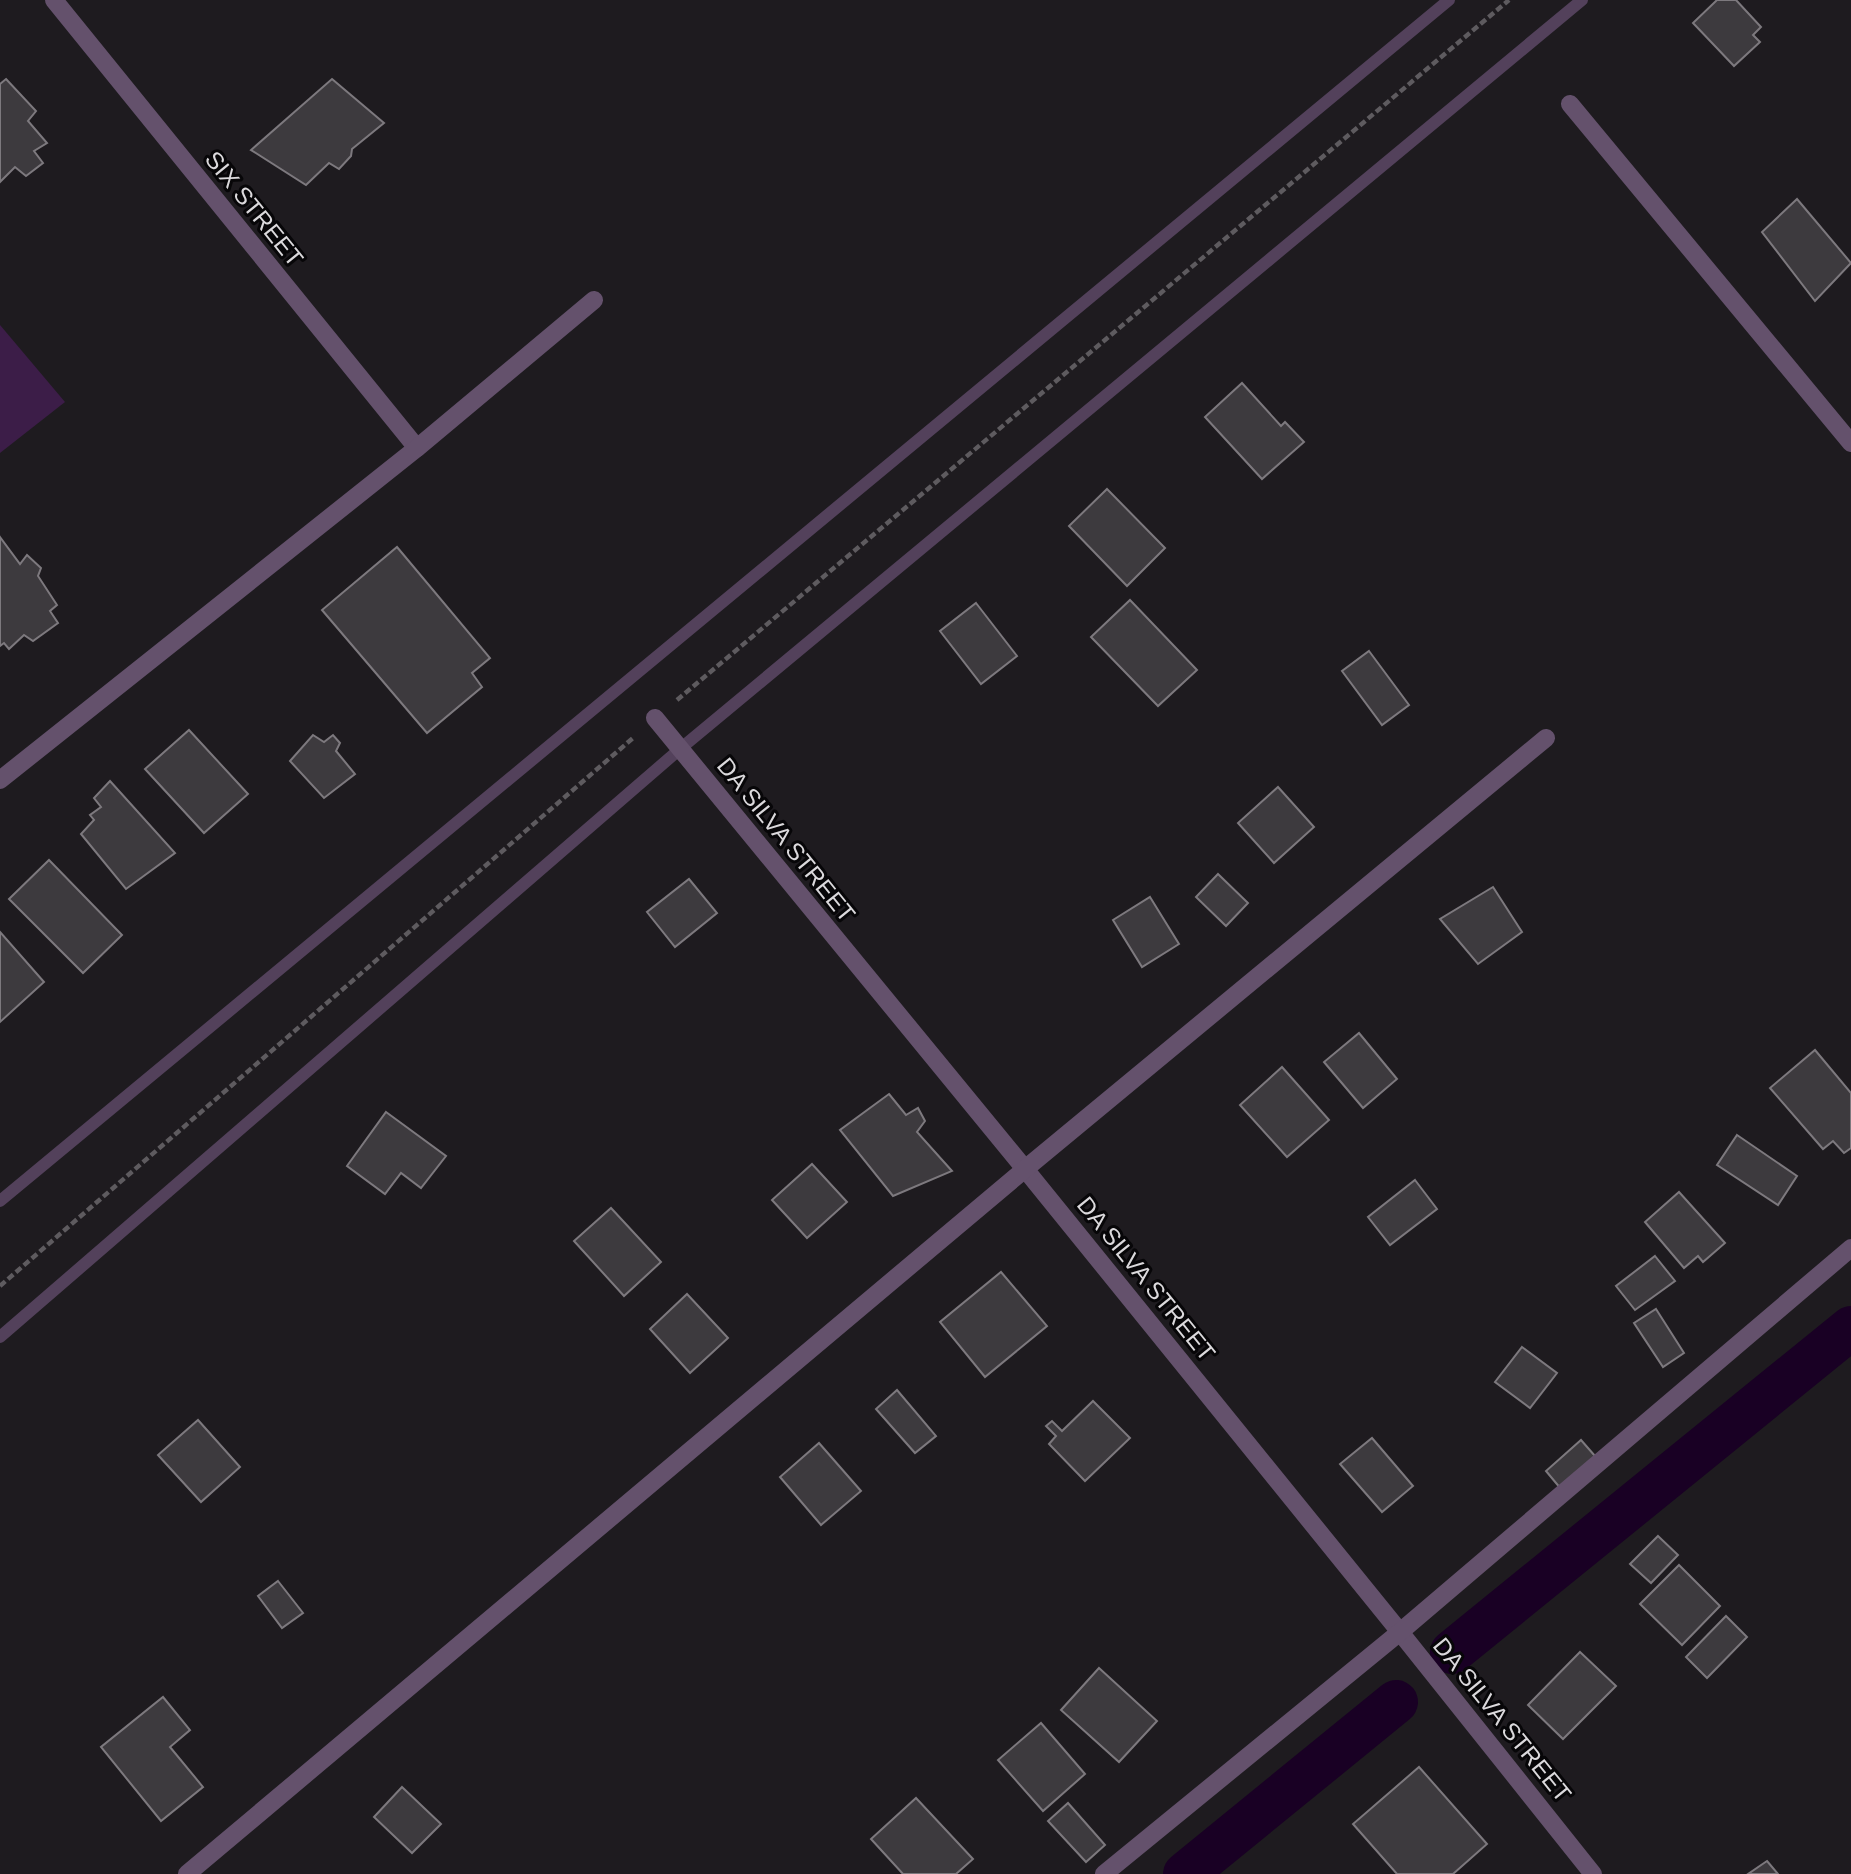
<svg xmlns="http://www.w3.org/2000/svg" width="1851" height="1874" viewBox="0 0 1851 1874" font-family="Arial,sans-serif">
<style>
.green{fill:#3c1d48}
.lines{fill:none;stroke-linecap:round;stroke-linejoin:round}
.stream{stroke:#53415b;stroke-width:12}
.canal{stroke:#190024;stroke-width:44}
.building{fill:#3d3a3e;stroke:#7d797e;stroke-width:2}
.path{stroke:#5e5b5f;stroke-width:4.5;stroke-dasharray:7 3.5;stroke-linecap:butt}
.street{stroke:#64516c;stroke-width:18}
.labels{text-anchor:middle;stroke-width:6;stroke-linejoin:round;paint-order:stroke}
.street-label{font-size:24px;fill:#dbd9dc;stroke:#070608}
</style>
<rect width="100%" height="100%" fill="#1e1b1f"/>
<path class="green" d="M 0,325 L 65,402 L 0,453 Z"/>
<g class="lines">
<g class="stream">
<path d="M 0,1201 L 1449,0"/>
<path d="M 0,1337 L 680,749 L 1582,0"/>
</g>
<g class="canal">
<path d="M 1452,1652 L 1851,1328"/>
<path d="M 1185,1874 L 1396,1702"/>
</g>
</g>
<g class="building">
<path d="M 1717,0 L 1736,0 L 1761,27 L 1753,35 L 1760,42 L 1734,66 L 1693,23 Z"/>
<path d="M 6,79 L 36,111 L 28,121 L 47,143 L 34,151 L 43,163 L 26,176 L 15,167 L 0,182 L 0,84 Z"/>
<path d="M 332,79 L 384,123 L 352,149 L 351,156 L 339,169 L 329,163 L 306,185 L 251,150 Z"/>
<path d="M 1797,199 L 1851,263 L 1815,301 L 1762,232 Z"/>
<path d="M 1242,383 L 1281,426 L 1285,422 L 1304,442 L 1262,479 L 1205,417 Z"/>
<path d="M 1107,489 L 1165,548 L 1127,586 L 1069,526 Z"/>
<path d="M 0,537 L 20,564 L 27,555 L 41,568 L 38,576 L 57,605 L 50,611 L 58,623 L 33,641 L 24,635 L 9,649 L 4,643 L 0,646 Z"/>
<path d="M 397,547 L 490,658 L 472,673 L 482,687 L 427,733 L 322,610 Z"/>
<path d="M 1130,600 L 1197,670 L 1158,706 L 1091,637 Z"/>
<path d="M 976,603 L 1017,656 L 981,684 L 940,631 Z"/>
<path d="M 1369,651 L 1409,705 L 1382,725 L 1342,671 Z"/>
<path d="M 189,730 L 248,794 L 204,833 L 145,769 Z"/>
<path d="M 313,735 L 324,742 L 333,735 L 340,743 L 336,751 L 355,774 L 324,798 L 290,761 Z"/>
<path d="M 110,781 L 175,853 L 126,889 L 81,834 L 94,820 L 90,815 L 101,807 L 94,798 Z"/>
<path d="M 1278,787 L 1314,827 L 1274,863 L 1238,823 Z"/>
<path d="M 49,860 L 122,935 L 83,973 L 9,899 Z"/>
<path d="M 1218,874 L 1248,903 L 1226,926 L 1196,897 Z"/>
<path d="M 689,879 L 717,913 L 675,947 L 647,912 Z"/>
<path d="M 1493,887 L 1522,932 L 1478,964 L 1440,919 Z"/>
<path d="M 1150,897 L 1179,944 L 1142,967 L 1113,920 Z"/>
<path d="M 0,932 L 44,982 L 0,1022 Z"/>
<path d="M 1359,1033 L 1397,1079 L 1363,1108 L 1324,1062 Z"/>
<path d="M 1815,1050 L 1851,1093 L 1851,1148 L 1844,1153 L 1833,1141 L 1823,1149 L 1770,1088 Z"/>
<path d="M 1282,1067 L 1329,1120 L 1287,1157 L 1240,1105 Z"/>
<path d="M 889,1094 L 906,1115 L 918,1108 L 925,1121 L 917,1132 L 952,1171 L 893,1196 L 840,1130 Z"/>
<path d="M 386,1112 L 446,1156 L 421,1188 L 401,1173 L 385,1194 L 347,1166 Z"/>
<path d="M 1737,1135 L 1797,1176 L 1778,1205 L 1717,1165 Z"/>
<path d="M 812,1164 L 847,1202 L 807,1238 L 772,1200 Z"/>
<path d="M 1415,1180 L 1437,1209 L 1390,1245 L 1368,1217 Z"/>
<path d="M 1679,1192 L 1725,1243 L 1703,1262 L 1698,1256 L 1684,1268 L 1645,1222 Z"/>
<path d="M 611,1208 L 661,1262 L 624,1296 L 574,1241 Z"/>
<path d="M 1655,1256 L 1675,1281 L 1635,1310 L 1616,1286 Z"/>
<path d="M 1001,1272 L 1047,1326 L 985,1377 L 940,1322 Z"/>
<path d="M 687,1294 L 728,1338 L 690,1373 L 650,1329 Z"/>
<path d="M 1656,1309 L 1684,1353 L 1663,1367 L 1634,1323 Z"/>
<path d="M 1522,1347 L 1557,1373 L 1530,1408 L 1495,1382 Z"/>
<path d="M 897,1390 L 936,1436 L 915,1453 L 876,1409 Z"/>
<path d="M 1093,1401 L 1130,1438 L 1085,1481 L 1049,1444 L 1056,1436 L 1046,1426 L 1052,1421 L 1062,1431 Z"/>
<path d="M 198,1420 L 240,1467 L 201,1502 L 158,1455 Z"/>
<path d="M 1372,1438 L 1413,1486 L 1382,1512 L 1340,1464 Z"/>
<path d="M 1581,1440 L 1602,1464 L 1566,1495 L 1546,1471 Z"/>
<path d="M 819,1443 L 861,1491 L 821,1525 L 780,1477 Z"/>
<path d="M 1658,1536 L 1678,1555 L 1651,1583 L 1630,1564 Z"/>
<path d="M 1679,1565 L 1720,1606 L 1682,1645 L 1640,1604 Z"/>
<path d="M 278,1581 L 303,1613 L 282,1628 L 258,1596 Z"/>
<path d="M 1726,1616 L 1747,1637 L 1707,1678 L 1686,1657 Z"/>
<path d="M 1580,1652 L 1616,1686 L 1563,1739 L 1528,1705 Z"/>
<path d="M 1099,1668 L 1157,1721 L 1119,1762 L 1061,1710 Z"/>
<path d="M 163,1697 L 190,1730 L 170,1747 L 203,1787 L 161,1821 L 101,1747 Z"/>
<path d="M 1041,1723 L 1085,1774 L 1043,1811 L 998,1760 Z"/>
<path d="M 1419,1767 L 1487,1844 L 1453,1874 L 1397,1874 L 1353,1824 Z"/>
<path d="M 402,1787 L 441,1824 L 412,1853 L 374,1817 Z"/>
<path d="M 916,1798 L 973,1859 L 956,1874 L 903,1874 L 871,1839 Z"/>
<path d="M 1068,1803 L 1105,1845 L 1086,1862 L 1048,1821 Z"/>
<path d="M 1767,1861 L 1778,1874 L 1748,1874 Z"/>
</g>
<g class="lines">
<g class="path">
<path d="M 677,700 L 1509,0"/>
<path d="M 0,1286 L 633,738"/>
</g>
<g class="street">
<path d="M 54,0 L 417,448"/>
<path d="M 1570,104 L 1851,443"/>
<path d="M 655,718 L 1025,1169 L 1400,1632 L 1593,1874"/>
<path d="M 0,780 L 417,448 L 594,300"/>
<path d="M 187,1874 L 1025,1169 L 1546,738"/>
<path d="M 1104,1874 L 1400,1632 L 1851,1248"/>
</g>
</g>
<g class="labels">
<g class="street-label">
<text transform="translate(254 209) rotate(51)" y="8">SIX STREET</text>
<text transform="translate(786 840) rotate(51)" y="8">DA SILVA STREET</text>
<text transform="translate(1146 1279) rotate(51)" y="8">DA SILVA STREET</text>
<text transform="translate(1502 1720) rotate(51)" y="8">DA SILVA STREET</text>
</g>
</g>
</svg>
